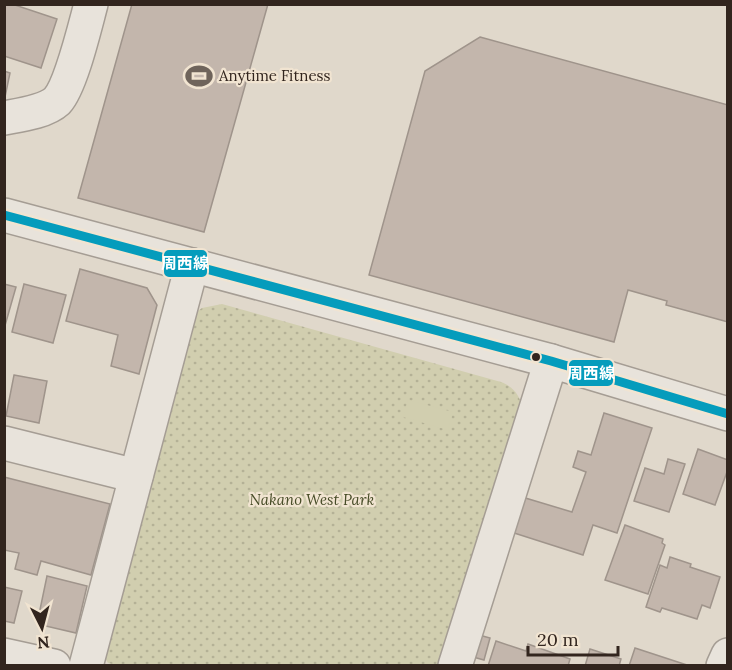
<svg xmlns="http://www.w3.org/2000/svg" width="732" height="670" viewBox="0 0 732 670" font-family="Lora,'Noto Sans JP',serif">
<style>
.park{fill:url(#park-dots)}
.garden{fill:#d1ceaf}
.building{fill:#c3b6ac;stroke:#9f948b;stroke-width:1.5}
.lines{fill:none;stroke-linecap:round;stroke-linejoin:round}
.minor-casing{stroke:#a59d94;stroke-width:36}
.minor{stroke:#e8e3db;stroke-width:33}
.bus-1-casing{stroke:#f1e4d1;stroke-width:14}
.bus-1{stroke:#059cbc;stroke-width:9}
.bus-dot{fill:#32251e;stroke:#f1e4d1;stroke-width:2}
.labels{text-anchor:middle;stroke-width:4.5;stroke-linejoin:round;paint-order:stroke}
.poi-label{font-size:15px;fill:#32251e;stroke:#f1e4d1;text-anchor:start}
.park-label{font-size:15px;font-style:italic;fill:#474c27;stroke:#f1e4d1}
.line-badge{stroke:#f1e4d1;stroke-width:2}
.badge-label{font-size:16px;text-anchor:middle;font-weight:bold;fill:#fff}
</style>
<defs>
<pattern id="park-dots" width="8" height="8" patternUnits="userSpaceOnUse" patternTransform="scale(1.5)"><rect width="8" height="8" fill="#d1ceaf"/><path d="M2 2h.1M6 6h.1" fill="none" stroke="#b4b196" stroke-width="1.8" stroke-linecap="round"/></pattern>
</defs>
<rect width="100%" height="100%" fill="#e0d8cb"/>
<path class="park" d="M 222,304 L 501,382 C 514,387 519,395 523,408 L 440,665 L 120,666 L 108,663 L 105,658 L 189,317 L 202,308 Z"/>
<path class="garden" d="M 408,400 L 453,412 L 448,430 L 403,417 Z"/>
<g class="building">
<path d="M 4,4 L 12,4 L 57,19 L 41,68 L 4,56 Z"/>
<path d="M 132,4 L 268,4 L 204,232 L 78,198 Z"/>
<path d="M 480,37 L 728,105 L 728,322 L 666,305 L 667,301 L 628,290 L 614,342 L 369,275 L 425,71 Z"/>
<path d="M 4,71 L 10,73 L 5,97 L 4,97 Z"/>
<path d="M 80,269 L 147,288 L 157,305 L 139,374 L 111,366 L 118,335 L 66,321 Z"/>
<path d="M 4,284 L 16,287 L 4,329 Z"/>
<path d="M 24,284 L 66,295 L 53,343 L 12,332 Z"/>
<path d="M 14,375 L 47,381 L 39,423 L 6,416 Z"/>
<path d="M 604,413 L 652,428 L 617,533 L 593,525 L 583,555 L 511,532 L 522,497 L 572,512 L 586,472 L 573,467 L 578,451 L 591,455 Z"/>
<path d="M 698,449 L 728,460 L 728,469 L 715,505 L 683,494 Z"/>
<path d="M 668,459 L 685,464 L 669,512 L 634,501 L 645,468 L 664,474 Z"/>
<path d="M 4,477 L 110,504 L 91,575 L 41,561 L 37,575 L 15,569 L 19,553 L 4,550 Z"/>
<path d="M 625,525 L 663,539 L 662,543 L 665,545 L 648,594 L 605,580 Z"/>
<path d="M 670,557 L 691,564 L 690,567 L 720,577 L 710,608 L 702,605 L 697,619 L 662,608 L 660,612 L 646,607 L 660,565 L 667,568 Z"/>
<path d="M 47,576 L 87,586 L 76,633 L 37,624 Z"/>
<path d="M 4,587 L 22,591 L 14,623 L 4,621 Z"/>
<path d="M 479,635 L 490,638 L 484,660 L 473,657 Z"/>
<path d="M 496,641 L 526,651 L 528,644 L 570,659 L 568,666 L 488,666 Z"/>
<path d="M 635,648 L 690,666 L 629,666 Z"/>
<path d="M 590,649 L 621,659 L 619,666 L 585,666 Z"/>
</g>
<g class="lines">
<defs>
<g id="minor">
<path d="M 4,118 C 20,115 45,112 57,101 C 71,86 85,26 91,4"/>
<path d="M 4,215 L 551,361 L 728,414"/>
<path d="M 4,443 L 136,476"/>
<path d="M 4,655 L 54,666"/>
<path d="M 86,666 L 192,265"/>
<path d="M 455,666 L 551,361"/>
<path d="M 723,666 L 728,655"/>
</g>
</defs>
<use href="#minor" class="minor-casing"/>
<use href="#minor" class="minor"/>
<defs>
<path id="bus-1" d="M 4,215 L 551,361 L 728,414"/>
</defs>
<use href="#bus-1" class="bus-1-casing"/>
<use href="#bus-1" class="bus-1"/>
</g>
<defs>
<symbol id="stadium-bare" viewBox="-9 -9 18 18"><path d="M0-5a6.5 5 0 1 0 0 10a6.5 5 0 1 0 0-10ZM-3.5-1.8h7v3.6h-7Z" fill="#6f645b" stroke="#f1e4d1" stroke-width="2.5" paint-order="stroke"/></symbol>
</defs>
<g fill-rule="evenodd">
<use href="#stadium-bare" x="180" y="57" width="38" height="38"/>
</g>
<circle class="bus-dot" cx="536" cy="357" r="5"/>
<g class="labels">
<g class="poi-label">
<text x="219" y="81">Anytime Fitness</text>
</g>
<g class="park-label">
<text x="312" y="505">Nakano West Park</text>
</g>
</g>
<g class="line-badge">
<rect x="163" y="249" width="45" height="29" rx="6" fill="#059cbc"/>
<rect x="568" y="359" width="46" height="28" rx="6" fill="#059cbc"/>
</g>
<g class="badge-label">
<text x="185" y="269">周西線</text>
<text x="591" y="379">周西線</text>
</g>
<rect width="732" height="670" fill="none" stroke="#32251e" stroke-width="12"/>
<g transform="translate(42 628) rotate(174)" stroke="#f1e4d1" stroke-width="4.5" paint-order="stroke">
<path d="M0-4.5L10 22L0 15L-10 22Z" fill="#32251e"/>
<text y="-9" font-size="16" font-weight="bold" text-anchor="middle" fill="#32251e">N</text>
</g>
<path d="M528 646v9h90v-9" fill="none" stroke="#32251e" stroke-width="3"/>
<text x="537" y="646" font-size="18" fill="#32251e" stroke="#f1e4d1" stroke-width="4.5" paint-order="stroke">20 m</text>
</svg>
